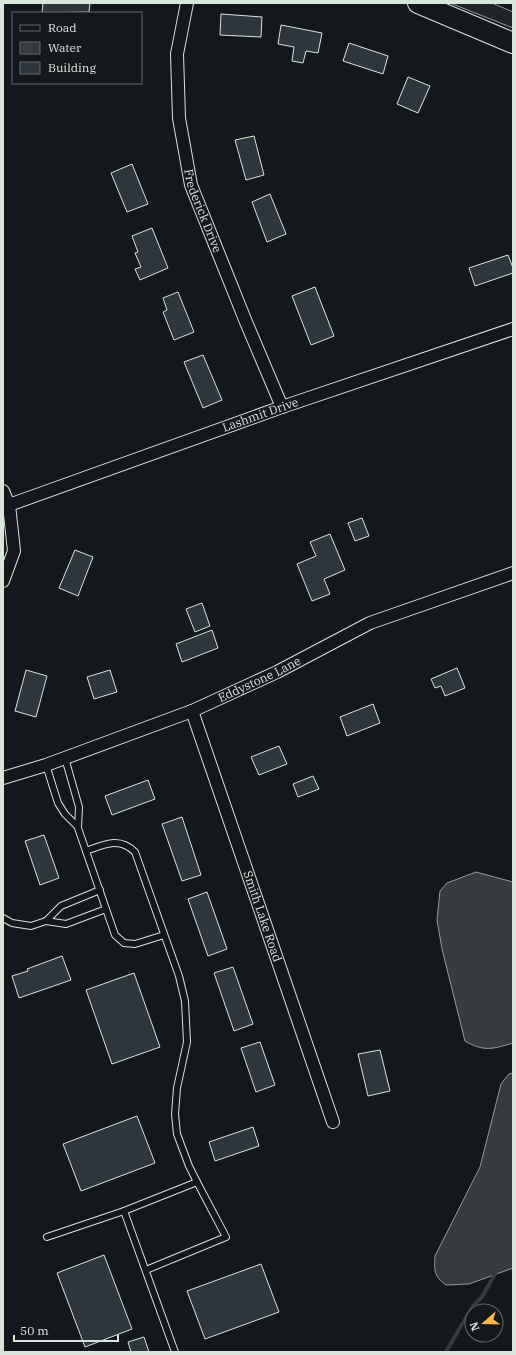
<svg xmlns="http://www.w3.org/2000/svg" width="516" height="1355" viewBox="0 0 516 1355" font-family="'IBM Plex Serif',serif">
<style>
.green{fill:#202428;stroke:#939e99}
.water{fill:#363b3e;stroke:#939e99}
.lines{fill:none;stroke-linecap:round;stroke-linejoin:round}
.stream{stroke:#363b3e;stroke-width:4}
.building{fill:#2c363c;stroke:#d8e6dc}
.service-casing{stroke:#d8e6dc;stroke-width:8}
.minor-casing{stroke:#d8e6dc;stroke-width:14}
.primary-casing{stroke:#d8e6dc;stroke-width:22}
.service{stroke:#14181c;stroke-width:6}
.minor{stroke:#14181c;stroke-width:12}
.primary{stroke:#14181c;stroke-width:20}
.labels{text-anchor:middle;stroke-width:3;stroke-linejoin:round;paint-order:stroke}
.street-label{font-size:12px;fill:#d8e6dc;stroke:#14181c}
</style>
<rect width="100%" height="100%" fill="#14181c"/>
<path class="green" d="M 450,3 L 492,3 L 513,12 L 513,28 Z"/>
<g class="water">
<path d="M 476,872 L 513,882 L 513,1043 C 493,1049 484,1052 465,1041 L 442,949 L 437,920 L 440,891 L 447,883 Z"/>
<path d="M 513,1073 L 513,1268 L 469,1284 L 446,1285 C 434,1276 434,1271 435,1256 L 480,1167 L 501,1084 L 509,1074 Z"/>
</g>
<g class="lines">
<path class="stream" d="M 446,1352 L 461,1326 L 474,1305 L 482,1297 L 495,1274 L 492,1271"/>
</g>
<g class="building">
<path d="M 43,3 L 90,3 L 89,12 L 42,13 Z"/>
<path d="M 221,14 L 262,17 L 261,37 L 220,35 Z"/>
<path d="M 281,25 L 322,33 L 318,53 L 306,51 L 303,63 L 292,61 L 294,47 L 278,44 Z"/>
<path d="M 349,43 L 388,56 L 383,74 L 343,61 Z"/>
<path d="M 408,77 L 430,86 L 418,113 L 397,104 Z"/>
<path d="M 254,136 L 264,175 L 246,180 L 235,140 Z"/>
<path d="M 132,164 L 148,204 L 127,212 L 111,173 Z"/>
<path d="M 270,194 L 286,234 L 267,242 L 252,202 Z"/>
<path d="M 152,228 L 168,268 L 140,280 L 135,269 L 141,267 L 135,253 L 138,252 L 132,236 Z"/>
<path d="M 508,255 L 513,268 L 513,273 L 475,286 L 469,268 Z"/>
<path d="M 315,287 L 334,336 L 311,345 L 292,296 Z"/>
<path d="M 178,292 L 194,332 L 174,340 L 163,312 L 167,310 L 163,298 Z"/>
<path d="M 203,355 L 222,400 L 203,408 L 184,362 Z"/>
<path d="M 362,518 L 369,536 L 355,541 L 348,523 Z"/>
<path d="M 330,534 L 345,570 L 324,579 L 330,594 L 312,601 L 297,564 L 316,556 L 310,542 Z"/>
<path d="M 75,550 L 93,557 L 78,596 L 59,588 Z"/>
<path d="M 202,603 L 210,626 L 195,632 L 186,609 Z"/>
<path d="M 212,630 L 218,648 L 182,662 L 176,644 Z"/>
<path d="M 457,668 L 465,688 L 445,696 L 441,686 L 435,688 L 431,679 Z"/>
<path d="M 26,670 L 47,676 L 36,717 L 15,711 Z"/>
<path d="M 110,670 L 117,692 L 94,699 L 87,677 Z"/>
<path d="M 373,704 L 380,723 L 347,736 L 340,717 Z"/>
<path d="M 279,746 L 287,764 L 259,775 L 251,757 Z"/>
<path d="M 313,776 L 319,789 L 298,797 L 293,784 Z"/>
<path d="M 148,780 L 155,799 L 112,815 L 105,796 Z"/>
<path d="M 182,817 L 201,875 L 182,881 L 162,824 Z"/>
<path d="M 44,835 L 59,878 L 40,885 L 25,841 Z"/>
<path d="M 207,892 L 227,949 L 208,956 L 188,899 Z"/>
<path d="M 62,956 L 71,980 L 19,998 L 12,976 L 28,971 L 27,969 Z"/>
<path d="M 233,967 L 253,1024 L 234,1031 L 214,973 Z"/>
<path d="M 134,973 L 160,1047 L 112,1064 L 86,990 Z"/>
<path d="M 260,1042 L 275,1085 L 256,1092 L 241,1048 Z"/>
<path d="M 380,1050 L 390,1091 L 368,1096 L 358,1054 Z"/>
<path d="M 137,1116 L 155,1163 L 81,1191 L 63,1144 Z"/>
<path d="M 253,1127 L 259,1146 L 215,1161 L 209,1142 Z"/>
<path d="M 104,1255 L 132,1329 L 85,1347 L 57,1273 Z"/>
<path d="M 261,1264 L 279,1312 L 205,1339 L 187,1291 Z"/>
<path d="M 144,1337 L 149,1352 L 131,1352 L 128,1342 Z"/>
</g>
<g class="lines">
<defs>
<g id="service">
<path d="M 65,758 L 79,807 L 78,828 L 115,935 L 124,943 L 135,944 L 164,935"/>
<path d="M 46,765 L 58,803 L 65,814 L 77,826"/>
<path d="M 86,851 C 103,845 119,836 135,852 L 179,976 L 185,1001 L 187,1042 L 177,1088 L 175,1114 L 177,1134 L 189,1166 L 197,1182 L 226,1237 L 146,1270"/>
<path d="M 3,918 L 12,923 L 31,926 L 46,921 L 61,906 L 100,890"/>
<path d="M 46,921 L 66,924 L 106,909"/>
<path d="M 124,1211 L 175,1352"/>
<path d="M 47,1237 L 124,1211 L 197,1182"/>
</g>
<g id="minor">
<path id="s1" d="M 187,3 L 177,54 L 179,118 L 191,185 L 246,322 L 282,407"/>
<path d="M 3,491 L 9,505 L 14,551 L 3,581"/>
<path id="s2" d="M 9,505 L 282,407 L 513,329"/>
<path id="s3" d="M 192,711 L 333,1122"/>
<path id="s4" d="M 3,778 L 46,765 L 192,711 L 277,672 L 370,623 L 513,573"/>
</g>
<path id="primary" d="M 418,3 L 513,43"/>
</defs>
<use href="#service" class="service-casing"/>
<use href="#minor" class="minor-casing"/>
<use href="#primary" class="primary-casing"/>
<use href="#service" class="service"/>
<use href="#minor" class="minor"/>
<use href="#primary" class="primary"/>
</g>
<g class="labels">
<g class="street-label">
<text dy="4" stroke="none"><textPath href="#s1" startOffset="212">Frederick Drive</textPath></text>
<text dy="4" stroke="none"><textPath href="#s2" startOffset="267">Lashmit Drive</textPath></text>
<text dy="4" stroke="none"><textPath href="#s4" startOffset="275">Eddystone Lane</textPath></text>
<text dy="4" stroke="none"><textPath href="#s3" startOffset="217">Smith Lake Road</textPath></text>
</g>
</g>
<rect width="516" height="1355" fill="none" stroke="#d8e6dc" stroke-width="8"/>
<rect x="12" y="12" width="130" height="72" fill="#14181c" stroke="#626a69"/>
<rect x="20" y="25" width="20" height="6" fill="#14181c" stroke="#626a69"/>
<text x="48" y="32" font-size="12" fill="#d8e6dc">Road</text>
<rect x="20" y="42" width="20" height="12" fill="#363b3e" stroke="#626a69"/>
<text x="48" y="52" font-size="12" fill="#d8e6dc">Water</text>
<rect x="20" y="62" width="20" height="12" fill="#2c363c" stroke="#626a69"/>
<text x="48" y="72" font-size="12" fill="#d8e6dc">Building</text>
<g transform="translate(484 1323) rotate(250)"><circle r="19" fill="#14181c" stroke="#626a69"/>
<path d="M0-3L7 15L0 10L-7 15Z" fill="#ffb74d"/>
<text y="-6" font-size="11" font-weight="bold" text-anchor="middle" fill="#d8e6dc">N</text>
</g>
<path d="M14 1335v6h104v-6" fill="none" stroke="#d8e6dc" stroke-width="2"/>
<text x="20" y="1335" font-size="12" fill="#d8e6dc" stroke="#14181c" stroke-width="3" paint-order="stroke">50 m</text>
</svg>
